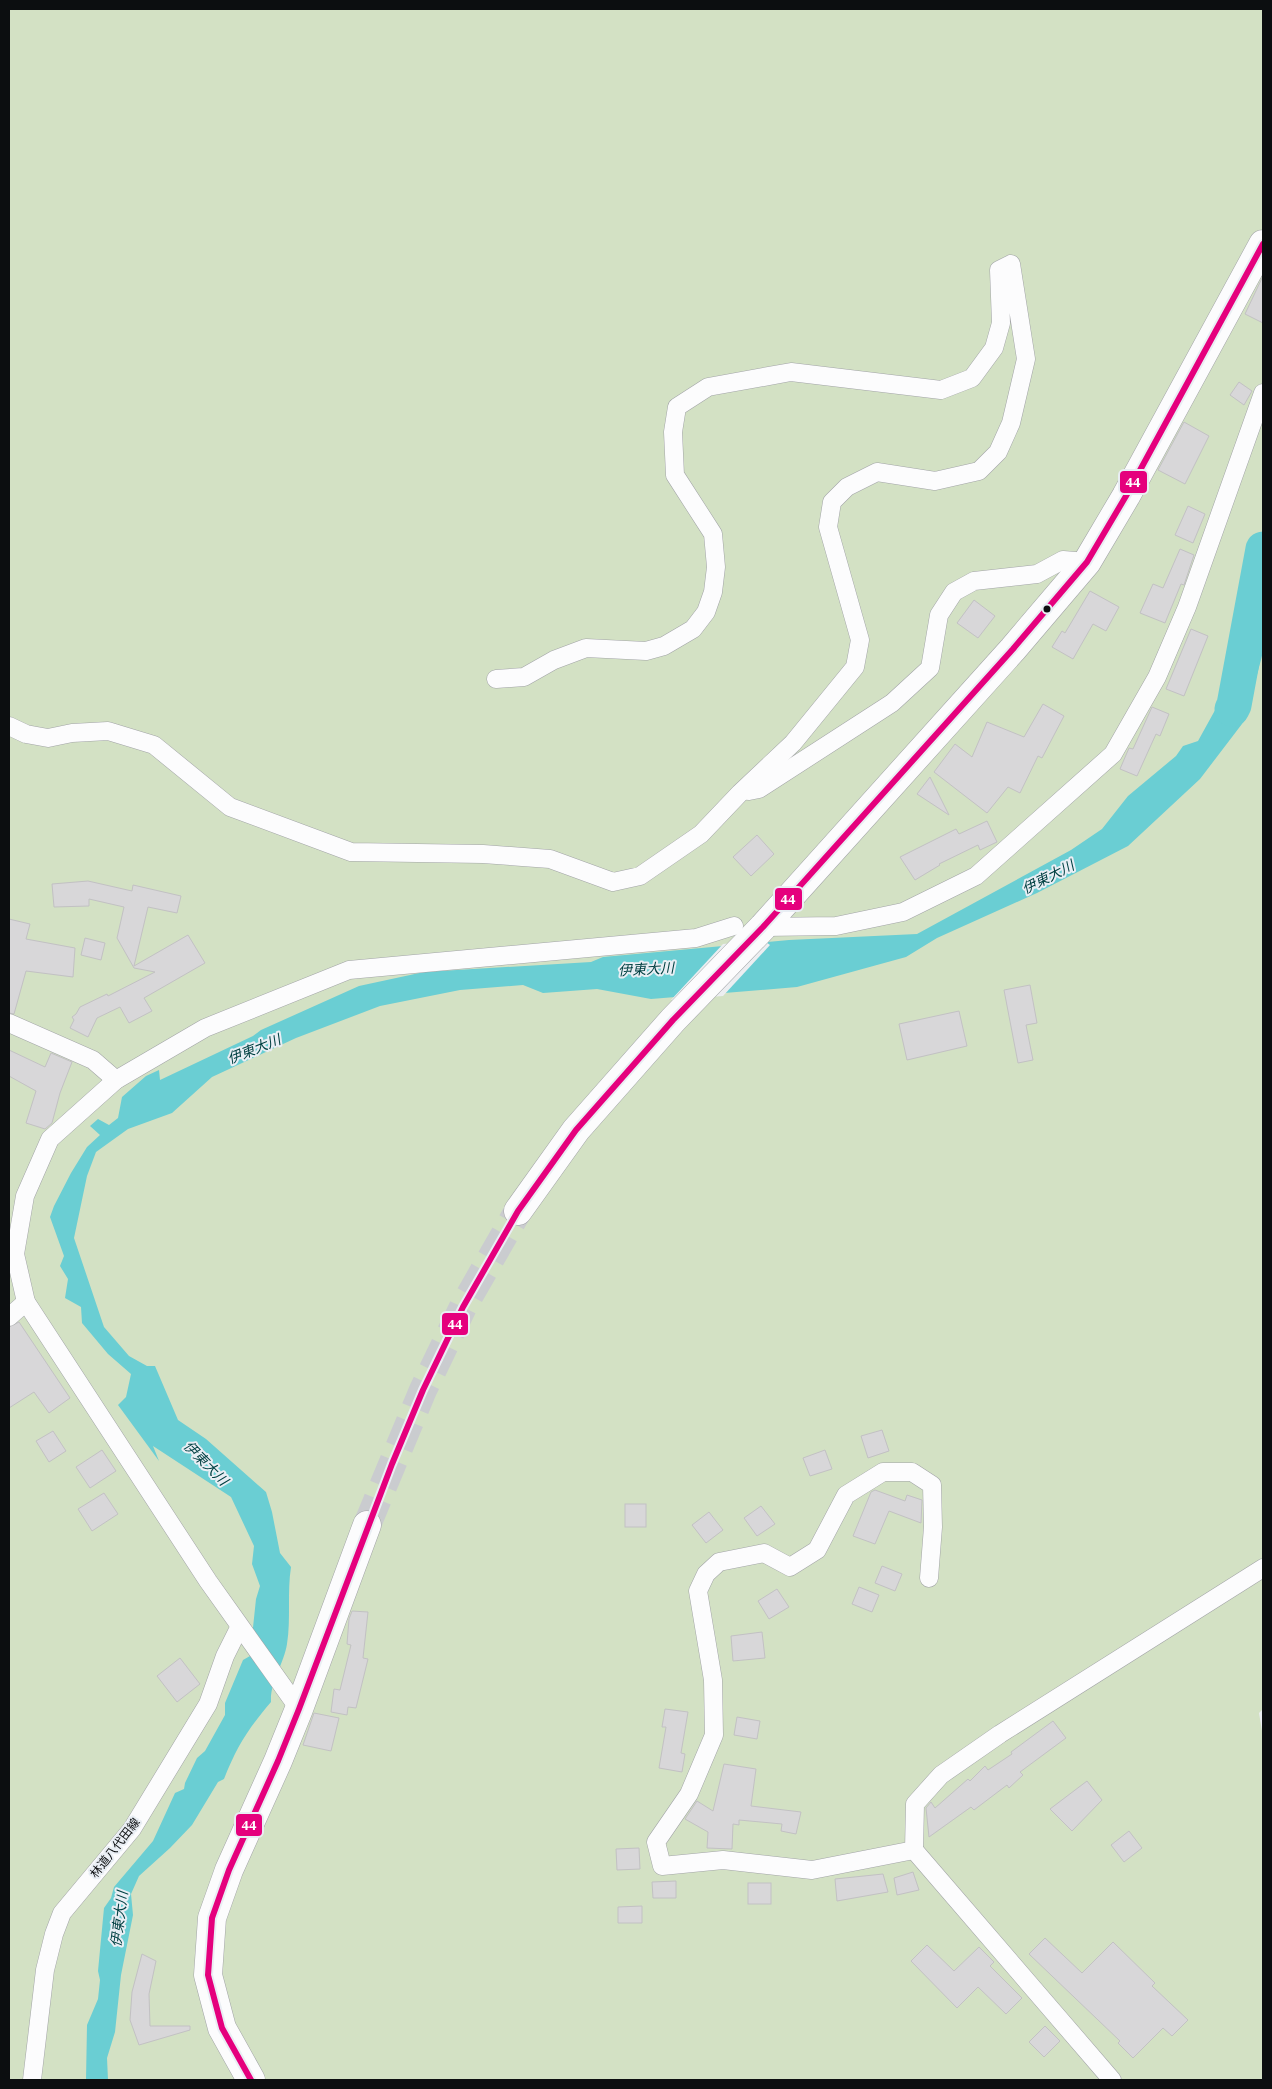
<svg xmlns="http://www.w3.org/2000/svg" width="1272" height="2089" viewBox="0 0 1272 2089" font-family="'Source Serif 4','Noto Sans JP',serif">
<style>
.green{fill:#d3e1c4}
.water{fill:#6aced3}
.pier{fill:#eceef1}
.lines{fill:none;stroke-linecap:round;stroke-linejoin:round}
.river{stroke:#6aced3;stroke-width:35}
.building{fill:#d8d7d9;stroke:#c2c1c3}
.primary-tunnel{stroke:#cacccf;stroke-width:28;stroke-dasharray:28 14;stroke-linecap:butt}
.street-casing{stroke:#a2a4a7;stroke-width:19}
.primary-casing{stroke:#a2a4a7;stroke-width:29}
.street{stroke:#fcfcfd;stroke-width:18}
.primary{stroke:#fcfcfd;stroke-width:28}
.bus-1-casing{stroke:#e9eef4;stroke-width:10}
.bus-1{stroke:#e5007d;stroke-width:6}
.bus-dot{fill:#0c0e10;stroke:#e9eef4;stroke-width:2}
.labels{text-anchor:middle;stroke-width:4;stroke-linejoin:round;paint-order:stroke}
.street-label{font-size:12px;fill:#0c0e10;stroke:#e9eef4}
.water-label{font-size:14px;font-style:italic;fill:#004042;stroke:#e9eef4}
.line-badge{stroke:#e9eef4;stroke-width:2}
.badge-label{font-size:14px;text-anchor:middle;font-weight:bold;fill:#fff}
</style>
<rect width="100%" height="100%" fill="#eceef1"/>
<path class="green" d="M 9,9 L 1263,9 L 1263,1709 L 1259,1713 L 1263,1737 L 1263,2080 L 9,2080 Z"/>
<path class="water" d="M 1251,578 L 1263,612 L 1263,652 L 1245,720 L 1200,779 L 1128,846 L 1037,893 L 937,938 L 906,957 L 797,987 L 651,999 L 597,989 L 543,993 L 523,985 L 460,990 L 380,1006 L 296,1038 L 212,1077 L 172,1113 L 128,1129 L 96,1152 L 87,1176 L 74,1238 L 104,1327 L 129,1356 L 147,1366 L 155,1366 L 178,1420 L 206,1439 L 266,1492 L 272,1512 L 280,1553 L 291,1567 C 287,1592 291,1618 287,1644 C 284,1664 270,1681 271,1702 C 248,1729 237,1746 224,1779 L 218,1782 L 192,1825 L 170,1848 L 139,1876 L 131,1894 L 133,1915 L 121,1975 L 115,2032 L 107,2058 L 108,2080 L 86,2080 L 87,2025 L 98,1999 L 100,1980 L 98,1971 L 104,1908 L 111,1898 L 114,1887 L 153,1841 L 175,1793 L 184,1789 L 185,1783 L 197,1758 L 205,1751 L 225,1715 L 225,1703 L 243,1660 L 250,1656 L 256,1599 L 260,1586 L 252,1564 L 254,1546 L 231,1497 L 153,1446 L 159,1461 L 118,1405 L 126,1397 L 131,1374 L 108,1354 L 82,1323 L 81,1307 L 65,1298 L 68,1279 L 60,1266 L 64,1256 L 50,1217 L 54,1206 L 71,1173 L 87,1147 L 100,1135 L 90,1126 L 98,1119 L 109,1125 L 118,1118 L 122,1097 L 146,1076 L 159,1070 L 160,1080 L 253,1036 L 261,1030 L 359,986 L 424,972 L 591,962 L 603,957 L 789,940 L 917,934 L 1071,850 L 1102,829 L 1128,796 L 1176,756 L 1183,746 L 1198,741 L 1251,645 Z"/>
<path class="pier" d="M 763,940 L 770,945 L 723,996 L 671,1000 L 723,944 Z"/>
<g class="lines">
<path class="river" d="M 1232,709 L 1234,705 L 1263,549"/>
</g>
<g class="building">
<path d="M 1263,276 L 1263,323 L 1245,314 Z"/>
<path d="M 1239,382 L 1252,391 L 1244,405 L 1230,395 Z"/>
<path d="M 1184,422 L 1209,436 L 1185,484 L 1158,470 Z"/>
<path d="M 1188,506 L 1205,514 L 1193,543 L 1175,535 Z"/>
<path d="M 1180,549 L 1194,555 L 1184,585 L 1181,584 L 1165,623 L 1140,613 L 1153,584 L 1163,588 Z"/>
<path d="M 1090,591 L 1119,607 L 1106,631 L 1093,624 L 1073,659 L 1052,647 L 1062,631 L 1065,633 Z"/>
<path d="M 974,600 L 995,616 L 978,638 L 957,623 Z"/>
<path d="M 1191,629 L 1208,636 L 1184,696 L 1166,689 Z"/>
<path d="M 1043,704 L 1064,716 L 1042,758 L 1038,756 L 1020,793 L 1008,787 L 987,813 L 934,772 L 955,744 L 972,757 L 987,722 L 1024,737 Z"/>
<path d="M 1152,707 L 1169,714 L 1160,736 L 1156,734 L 1137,776 L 1120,769 L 1129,748 L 1133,749 Z"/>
<path d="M 930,777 L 949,815 L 917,794 Z"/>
<path d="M 987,821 L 997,842 L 980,850 L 978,845 L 939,864 L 940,865 L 915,880 L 900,857 L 956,829 L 959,834 Z"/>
<path d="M 757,835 L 774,854 L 751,876 L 733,857 Z"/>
<path d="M 88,881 L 132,891 L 133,885 L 181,896 L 177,913 L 148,907 L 134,966 L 188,935 L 205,963 L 144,998 L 152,1011 L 129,1023 L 120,1007 L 97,1018 L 88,1037 L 70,1028 L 74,1020 L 72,1017 L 76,1014 L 80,1007 L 107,994 L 108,996 L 155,972 L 134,968 L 117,938 L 124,907 L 89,899 L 89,906 L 54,907 L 52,884 Z"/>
<path d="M 9,919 L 30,924 L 26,939 L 75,948 L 73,977 L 26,971 L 14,1014 L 9,1013 Z"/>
<path d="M 85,938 L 105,943 L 101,960 L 81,955 Z"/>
<path d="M 1030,985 L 1037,1023 L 1026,1025 L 1033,1060 L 1018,1063 L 1004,990 Z"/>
<path d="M 959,1011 L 967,1046 L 907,1060 L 899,1024 Z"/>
<path d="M 9,1050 L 45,1067 L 51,1053 L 72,1062 L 60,1093 L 52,1123 L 45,1129 L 26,1123 L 36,1091 L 9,1076 Z"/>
<path d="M 19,1322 L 70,1398 L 49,1413 L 34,1392 L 9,1408 L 9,1327 Z"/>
<path d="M 882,1430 L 889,1451 L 868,1458 L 861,1436 Z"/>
<path d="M 53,1431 L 66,1451 L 49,1462 L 36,1441 Z"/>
<path d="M 102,1450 L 116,1471 L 90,1488 L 76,1467 Z"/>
<path d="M 825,1450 L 832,1469 L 810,1476 L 803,1458 Z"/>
<path d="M 875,1490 L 905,1501 L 907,1495 L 922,1500 L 921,1523 L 889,1511 L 875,1544 L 853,1536 L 871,1492 Z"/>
<path d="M 104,1493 L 118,1514 L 92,1531 L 78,1509 Z"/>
<rect x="625" y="1504" width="21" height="23"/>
<path d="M 761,1506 L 775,1524 L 757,1536 L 744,1518 Z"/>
<path d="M 709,1512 L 723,1530 L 706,1543 L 692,1525 Z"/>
<path d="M 882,1566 L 902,1574 L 895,1591 L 875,1583 Z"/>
<path d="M 859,1587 L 879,1595 L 872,1612 L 852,1604 Z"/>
<path d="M 777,1589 L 789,1607 L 769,1619 L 758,1601 Z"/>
<path d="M 352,1611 L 368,1612 L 363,1658 L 368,1659 L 356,1708 L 348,1707 L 347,1715 L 331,1712 L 334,1689 L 340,1690 L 351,1645 L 347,1644 L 349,1619 Z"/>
<path d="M 762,1632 L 765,1658 L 733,1661 L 731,1636 Z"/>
<path d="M 180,1658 L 200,1684 L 177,1702 L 157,1676 Z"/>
<path d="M 665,1709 L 688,1712 L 681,1753 L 685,1754 L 682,1772 L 659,1768 L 666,1727 L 662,1727 Z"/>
<path d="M 314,1713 L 339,1718 L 331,1751 L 303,1745 Z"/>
<path d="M 737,1717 L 760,1721 L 757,1739 L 734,1735 Z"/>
<path d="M 1053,1721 L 1066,1738 L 1020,1772 L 1023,1775 L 1009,1788 L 1007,1785 L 974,1810 L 971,1807 L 929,1837 L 926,1808 L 931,1802 L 935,1808 L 968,1779 L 970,1781 L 985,1766 L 988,1770 L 1012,1754 L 1011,1752 Z"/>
<path d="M 724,1764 L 756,1769 L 751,1806 L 801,1812 L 796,1834 L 781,1831 L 782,1824 L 739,1820 L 739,1825 L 733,1824 L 732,1849 L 707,1848 L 708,1832 L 685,1819 L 697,1801 L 713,1811 Z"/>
<path d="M 1087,1781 L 1102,1800 L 1072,1831 L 1050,1809 Z"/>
<path d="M 1129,1831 L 1142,1848 L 1124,1862 L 1111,1845 Z"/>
<path d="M 639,1848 L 640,1869 L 617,1870 L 616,1849 Z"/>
<path d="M 913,1872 L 919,1890 L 897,1895 L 894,1878 Z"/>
<path d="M 883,1874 L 888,1892 L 837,1901 L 835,1879 Z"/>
<path d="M 676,1881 L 676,1898 L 653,1898 L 652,1882 Z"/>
<rect x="748" y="1883" width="23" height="21"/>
<path d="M 642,1906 L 642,1923 L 618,1923 L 618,1907 Z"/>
<path d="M 1045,1938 L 1082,1973 L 1113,1942 L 1155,1983 L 1152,1986 L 1188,2020 L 1172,2036 L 1163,2028 L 1133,2058 L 1118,2043 L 1120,2041 L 1029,1954 Z"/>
<path d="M 927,1945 L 954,1971 L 979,1947 L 994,1962 L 990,1966 L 1022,1998 L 1006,2014 L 978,1987 L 957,2008 L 911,1961 Z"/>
<path d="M 142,1954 L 156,1961 L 149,1994 L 150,2026 L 190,2026 L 190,2030 L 139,2045 L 130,2020 L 132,1992 Z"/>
<path d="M 1045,2026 L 1060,2041 L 1044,2057 L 1029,2042 Z"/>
</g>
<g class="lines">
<path class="primary-tunnel" d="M 367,1525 L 423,1390 L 463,1307 L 518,1211"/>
<defs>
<g id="street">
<path d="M 9,726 L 26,734 L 48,738 L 72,733 L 108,731 L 154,745 L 230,807 L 351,852 L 483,854 L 550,859 L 613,882 L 640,876 L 701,834 L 740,793 L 793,743 L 855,667 L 860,640 L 828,527 L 832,502 L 847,487 L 877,472 L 935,481 L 979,471 L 998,452 L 1011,423 L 1026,359 L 1011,264 L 999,270 L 1001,323 L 994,348 L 972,378 L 941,390 L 791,372 L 708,387 L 677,407 L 673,432 L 675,475 L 713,534 L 716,567 L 713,592 L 706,612 L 693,629 L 664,646 L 646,651 L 586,648 L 554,660 L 524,677 L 496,679"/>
<path d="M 749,791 L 759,789 L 892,703 L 930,668 L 939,615 L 954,592 L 974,581 L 1037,574 L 1063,560 L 1087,562"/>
<path d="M 763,927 L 836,926 L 903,912 L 976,876 L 1113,754 L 1157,677 L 1187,607 L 1263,393"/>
<path d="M 9,1023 L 93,1060 L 116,1080"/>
<path d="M 9,1317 L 26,1302"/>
<path d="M 929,1578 L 933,1527 L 932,1485 L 912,1472 L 883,1472 L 846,1495 L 817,1550 L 790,1567 L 764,1553 L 719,1562 L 706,1574 L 698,1591 L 713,1680 L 714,1735 L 689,1794 L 656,1842 L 662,1866 L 723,1860 L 812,1870 L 914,1850 L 915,1804 L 941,1775 L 1000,1734 L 1263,1568"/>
<path d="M 299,1709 L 208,1581 L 26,1302 L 15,1254 L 25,1196 L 50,1139 L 116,1080 L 205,1028 L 349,970 L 696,938 L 734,926"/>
<path d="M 914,1850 L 1112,2080"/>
<path d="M 32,2080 L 45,1970 L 54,1934 L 62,1913 L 132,1829 L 208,1704 L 225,1656 L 239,1628"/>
</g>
<g id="primary">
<path d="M 518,1211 L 576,1130 L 673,1020 L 763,927 L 1013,649 L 1087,562 L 1126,496 L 1263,244"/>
<path d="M 251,2080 L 222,2028 L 208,1975 L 212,1918 L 229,1870 L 278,1761 L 299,1709 L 367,1525"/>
</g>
</defs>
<use href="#street" class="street-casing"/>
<use href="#primary" class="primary-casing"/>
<use href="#street" class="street"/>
<use href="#primary" class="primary"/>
<defs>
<path id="bus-1" d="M 251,2080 L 222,2028 L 208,1975 L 212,1918 L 229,1870 L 278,1761 L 299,1709 L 392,1464 L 423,1390 L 463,1307 L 518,1211 L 576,1130 L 673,1020 L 763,927 L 1013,649 L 1087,562 L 1126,496 L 1263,244"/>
</defs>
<use href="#bus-1" class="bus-1-casing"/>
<use href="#bus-1" class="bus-1"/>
</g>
<circle class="bus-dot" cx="1047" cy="609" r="4.5"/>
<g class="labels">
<g class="street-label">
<text transform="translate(115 1848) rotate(-52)" y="4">林道八代田線</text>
</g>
<g class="water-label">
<text transform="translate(1048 877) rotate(-27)" y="5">伊東大川</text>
<text transform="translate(646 969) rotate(-3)" y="5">伊東大川</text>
<text transform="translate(254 1049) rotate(-22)" y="5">伊東大川</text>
<text transform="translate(206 1463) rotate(45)" y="5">伊東大川</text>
<text transform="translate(119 1919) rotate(-83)" y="5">伊東大川</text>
</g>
</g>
<g class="line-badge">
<rect x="1119" y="470" width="29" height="24" rx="5" fill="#e5007d"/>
<rect x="774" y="887" width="29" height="24" rx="5" fill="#e5007d"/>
<rect x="441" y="1312" width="28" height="24" rx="5" fill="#e5007d"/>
<rect x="235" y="1813" width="28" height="24" rx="5" fill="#e5007d"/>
</g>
<g class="badge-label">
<text x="1133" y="487">44</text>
<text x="788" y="904">44</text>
<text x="455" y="1329">44</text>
<text x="249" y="1830">44</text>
</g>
<rect width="1272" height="2089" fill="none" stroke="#0c0e10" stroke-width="20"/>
</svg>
